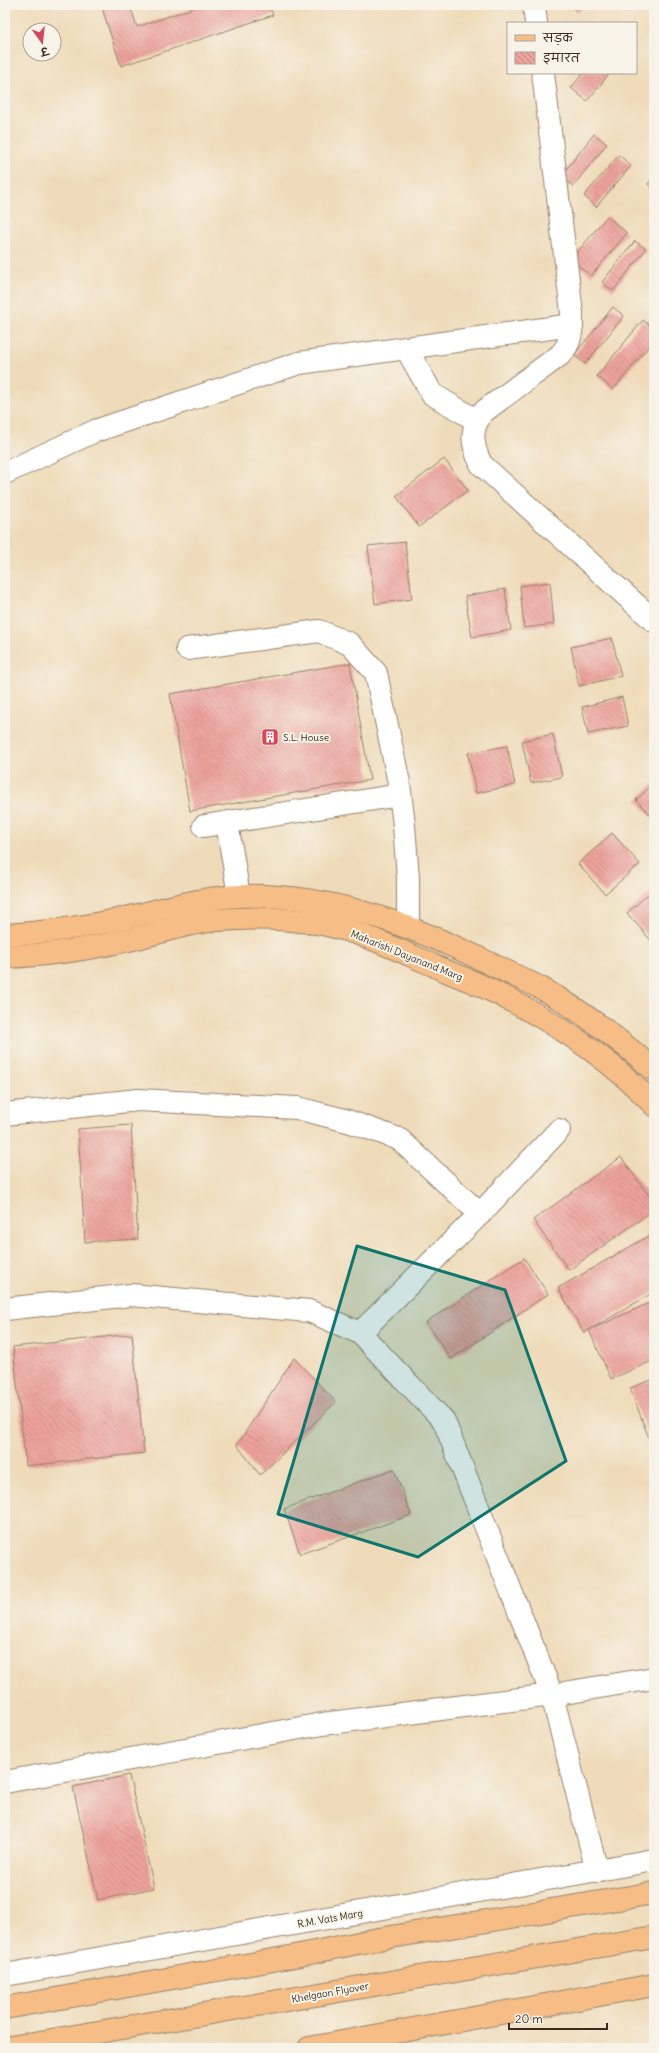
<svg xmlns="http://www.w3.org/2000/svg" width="659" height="2053" viewBox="0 0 659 2053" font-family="Delius,'Playpen Sans Deva',sans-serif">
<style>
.building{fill:url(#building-back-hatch)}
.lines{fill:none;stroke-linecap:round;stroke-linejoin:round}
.minor-casing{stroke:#95826c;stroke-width:24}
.major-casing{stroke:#95826c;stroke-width:24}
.minor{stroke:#fff;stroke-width:22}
.major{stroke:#f6be86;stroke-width:22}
.marked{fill:#0f766e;fill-opacity:0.2;stroke:#0f766e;stroke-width:3;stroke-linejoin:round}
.labels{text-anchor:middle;stroke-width:4;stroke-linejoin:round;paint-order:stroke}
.poi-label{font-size:10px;fill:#3b2a1e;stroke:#f7f3e8;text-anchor:start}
.street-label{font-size:10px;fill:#3b2a1e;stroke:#f7f3e8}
</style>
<defs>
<pattern id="building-back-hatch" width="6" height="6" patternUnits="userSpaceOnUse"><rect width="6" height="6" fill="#eda29c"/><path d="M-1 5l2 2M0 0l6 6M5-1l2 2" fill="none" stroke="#c1847f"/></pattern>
</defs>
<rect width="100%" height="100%" fill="#f7f3e8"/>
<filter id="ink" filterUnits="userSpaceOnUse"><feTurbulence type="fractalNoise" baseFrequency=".025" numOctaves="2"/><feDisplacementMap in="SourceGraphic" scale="8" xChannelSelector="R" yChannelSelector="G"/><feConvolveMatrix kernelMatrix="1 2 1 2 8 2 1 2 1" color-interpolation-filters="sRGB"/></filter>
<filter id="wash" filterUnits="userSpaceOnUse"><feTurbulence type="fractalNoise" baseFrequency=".012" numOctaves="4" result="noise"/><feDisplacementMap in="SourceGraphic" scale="16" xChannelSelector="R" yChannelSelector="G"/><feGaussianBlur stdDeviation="0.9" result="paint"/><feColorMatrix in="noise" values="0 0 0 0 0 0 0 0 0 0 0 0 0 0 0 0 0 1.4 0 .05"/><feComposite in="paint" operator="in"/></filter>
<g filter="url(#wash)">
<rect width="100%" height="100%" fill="#efdbba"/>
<g id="blocks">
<g class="building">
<path d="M 101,5 L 130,5 L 137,27 L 202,5 L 269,5 L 273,15 L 121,66 Z"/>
<path d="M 569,5 L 584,5 L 578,12 Z"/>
<path d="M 583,73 L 610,73 L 587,101 L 571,88 Z"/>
<path d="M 594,134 L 607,144 L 573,186 L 561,176 Z"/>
<path d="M 619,155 L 631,166 L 596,207 L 584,196 Z"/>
<path d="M 654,177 L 654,190 L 648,184 Z"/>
<path d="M 607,216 L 627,233 L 591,276 L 571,260 Z"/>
<path d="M 635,241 L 646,249 L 613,291 L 602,282 Z"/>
<path d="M 613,307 L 624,316 L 585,364 L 574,355 Z"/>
<path d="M 643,320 L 654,329 L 654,340 L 613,390 L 597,376 Z"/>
<path d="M 444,459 L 468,490 L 419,527 L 396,496 Z"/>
<path d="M 405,542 L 412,599 L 375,604 L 368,546 Z"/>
<path d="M 550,582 L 554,624 L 524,628 L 520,586 Z"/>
<path d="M 505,589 L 511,630 L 472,637 L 465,596 Z"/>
<path d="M 612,638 L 621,676 L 579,686 L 571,647 Z"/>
<path d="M 350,663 L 370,780 L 190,811 L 170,694 Z"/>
<path d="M 622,697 L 628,726 L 588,734 L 582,707 Z"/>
<path d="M 553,734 L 562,777 L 531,783 L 522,741 Z"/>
<path d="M 507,746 L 515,785 L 476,793 L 468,753 Z"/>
<path d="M 654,783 L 654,819 L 636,800 Z"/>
<path d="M 612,833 L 640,864 L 605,894 L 578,864 Z"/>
<path d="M 654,889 L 654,944 L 627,913 Z"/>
<path d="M 131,1125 L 138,1239 L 85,1242 L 78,1129 Z"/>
<path d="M 621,1157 L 654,1203 L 654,1210 L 569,1270 L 533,1220 Z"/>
<path d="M 654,1233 L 654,1292 L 584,1333 L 558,1288 Z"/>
<path d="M 524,1258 L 548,1294 L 451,1359 L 426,1322 Z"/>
<path d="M 654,1301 L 654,1360 L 611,1379 L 589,1330 Z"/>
<path d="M 132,1334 L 144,1453 L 26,1466 L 13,1347 Z"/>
<path d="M 294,1358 L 336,1402 L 260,1475 L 237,1445 Z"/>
<path d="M 654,1379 L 654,1440 L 650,1441 L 630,1388 Z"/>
<path d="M 394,1469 L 411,1515 L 300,1554 L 284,1509 Z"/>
<path d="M 129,1775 L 154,1888 L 98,1900 L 73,1787 Z"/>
</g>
</g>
</g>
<g filter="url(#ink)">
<use href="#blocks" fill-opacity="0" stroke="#95826c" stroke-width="1"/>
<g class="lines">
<defs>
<g id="minor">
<path d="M 534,5 L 536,23"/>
<path d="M 543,73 L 572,313 C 572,329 572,343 560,355 L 483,412 C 469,429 472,445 481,464 L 654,621"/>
<path d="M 406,348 L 432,394 L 476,420"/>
<path d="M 5,473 L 95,431 L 299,363 L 572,325"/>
<path d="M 187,649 L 319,631 L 350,644 L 376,673 L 399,783 L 404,825 L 408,878 L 408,927"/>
<path d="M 227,823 L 239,896"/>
<path d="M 204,826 L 400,795"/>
<path d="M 5,1114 L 138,1100 L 297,1108 L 348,1121 L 399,1139 L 480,1214"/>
<path d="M 5,1309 L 131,1295 L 309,1311 L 360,1333 L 444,1421 L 552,1695 L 597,1871"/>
<path d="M 360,1333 L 480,1214 L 559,1130"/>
<path d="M 5,1782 L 322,1724 L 552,1695 L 654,1678"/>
<path d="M 5,1975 L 654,1860"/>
</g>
<g id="major">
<path d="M 5,935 C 41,933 77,928 112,921 C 156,912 193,898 239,896 C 328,893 409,924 487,962 C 505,971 523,979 541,988 C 582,1011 619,1039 654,1070"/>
<path d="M 5,957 C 51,955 96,948 141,937 C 166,931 191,922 217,920 C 253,917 287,918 322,924 C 362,932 398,950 435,966 C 451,974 468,979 484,987 C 545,1016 607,1055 654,1105"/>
<path d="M 5,2008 L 295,1956 L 373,1940 L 654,1893"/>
<path d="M 5,2048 L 654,1937"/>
<path d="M 309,2048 L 654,1985"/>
</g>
</defs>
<use href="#minor" class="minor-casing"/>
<use href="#major" class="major-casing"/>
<use href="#minor" class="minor"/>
<use href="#major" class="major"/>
</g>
</g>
<path class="marked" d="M 357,1246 L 505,1290 L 566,1461 L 418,1557 L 278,1514 Z"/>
<defs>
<symbol id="building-square" viewBox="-11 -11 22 22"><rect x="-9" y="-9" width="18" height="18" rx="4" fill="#d1495b" stroke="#f7f3e8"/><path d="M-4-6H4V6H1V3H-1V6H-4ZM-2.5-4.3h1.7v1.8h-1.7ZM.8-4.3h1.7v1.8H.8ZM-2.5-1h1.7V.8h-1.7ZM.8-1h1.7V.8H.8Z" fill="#fff"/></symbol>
</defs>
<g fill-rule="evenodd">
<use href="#building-square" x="260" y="727" width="20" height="20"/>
</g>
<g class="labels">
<g class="poi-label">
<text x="283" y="741">S.L. House</text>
</g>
<g class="street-label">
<text transform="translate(407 955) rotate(22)" y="4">Maharishi Dayanand Marg</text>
<text transform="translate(330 1918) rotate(-10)" y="4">R.M. Vats Marg</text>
<text transform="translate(330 1992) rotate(-10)" y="4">Khelgaon Flyover</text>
</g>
</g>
<rect width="659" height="2053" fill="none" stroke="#f7f3e8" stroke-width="20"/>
<rect x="507" y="22" width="130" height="52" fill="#f7f3e8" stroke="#aca397"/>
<rect x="515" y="35" width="20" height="6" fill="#f6be86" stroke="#aca397"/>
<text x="543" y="42" font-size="12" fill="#3b2a1e">सड़क</text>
<rect x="515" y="52" width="20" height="12" fill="url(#building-back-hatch)" stroke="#aca397"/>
<text x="543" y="62" font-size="12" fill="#3b2a1e">इमारत</text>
<g transform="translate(42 42) rotate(165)"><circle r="19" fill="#f7f3e8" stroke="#aca397"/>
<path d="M0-3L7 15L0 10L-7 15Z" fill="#d1495b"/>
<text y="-6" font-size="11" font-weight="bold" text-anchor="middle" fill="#3b2a1e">उ</text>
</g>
<path d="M509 2023v6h98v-6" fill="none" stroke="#3b2a1e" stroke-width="2"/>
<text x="515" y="2023" font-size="12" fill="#3b2a1e" stroke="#f7f3e8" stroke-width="3" paint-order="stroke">20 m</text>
</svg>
